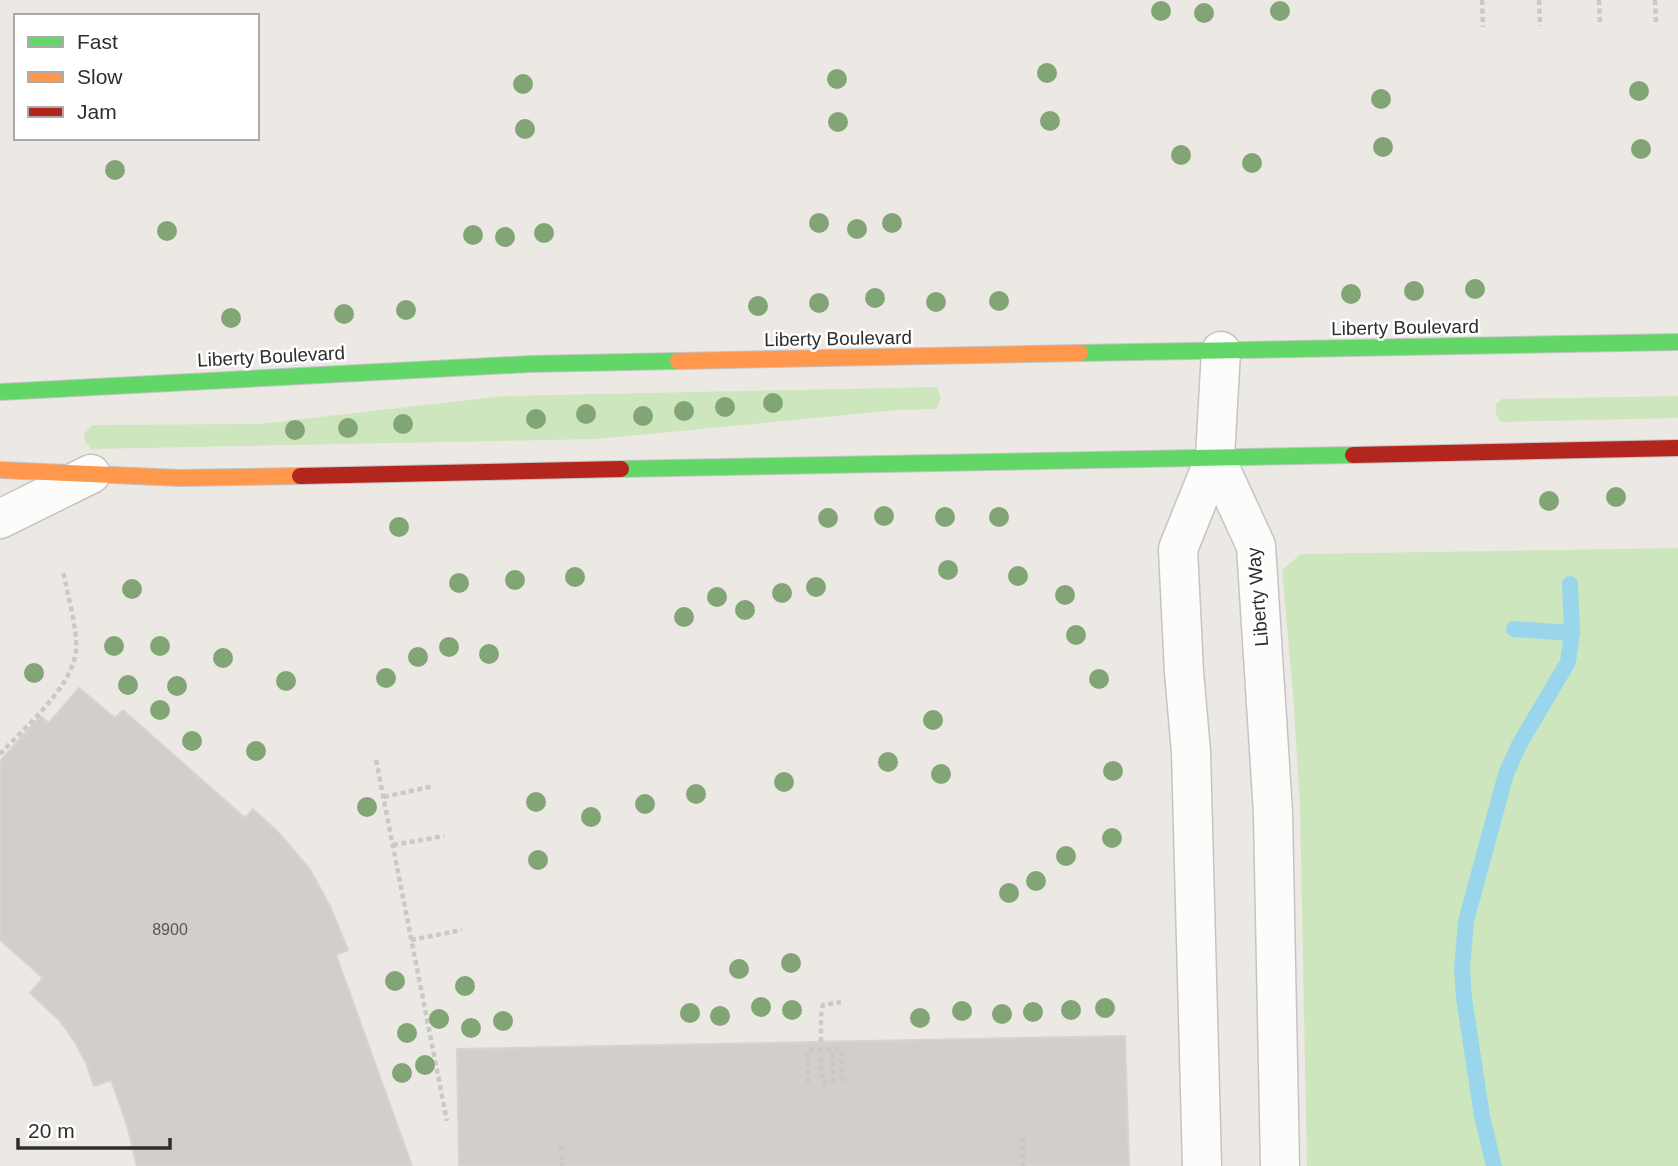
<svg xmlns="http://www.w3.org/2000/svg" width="1678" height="1166" viewBox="0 0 1678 1166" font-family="Arial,sans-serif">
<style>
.green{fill:#cee6be}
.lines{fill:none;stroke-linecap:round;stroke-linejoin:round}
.stream{stroke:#99d6ec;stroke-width:16}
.building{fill:#d1cecb;stroke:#d7d4d0;stroke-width:2}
.street-casing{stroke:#c5c4c5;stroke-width:41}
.fast-casing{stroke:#c5c4c5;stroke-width:18}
.slow-casing{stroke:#c5c4c5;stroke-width:18}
.jam-casing{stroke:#c5c4c5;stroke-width:18}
.path{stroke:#c9c9c8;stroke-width:4.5;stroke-dasharray:5 3.5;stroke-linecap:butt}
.street{stroke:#fcfcfb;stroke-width:38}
.fast{stroke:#63d668;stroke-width:16}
.slow{stroke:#ff974d;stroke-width:16}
.jam{stroke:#b3261e;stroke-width:16}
.tree{fill:#82a575}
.labels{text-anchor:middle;stroke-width:5;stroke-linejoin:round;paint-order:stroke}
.number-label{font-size:16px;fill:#585857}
.street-label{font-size:19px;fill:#2e2e2e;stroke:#fff}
</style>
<rect width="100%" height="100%" fill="#ece8e4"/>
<g class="green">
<path d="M 937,387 L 941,399 L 936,409 L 898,410 L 597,439 L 91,449 L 85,441 L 84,434 L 92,425 L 258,424 L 504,396 Z"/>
<path d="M 1678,396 L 1678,418 L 1501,422 L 1496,414 L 1496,404 L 1502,399 Z"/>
<path d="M 1678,548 L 1678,1166 L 1307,1166 L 1300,806 L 1293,694 L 1282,570 L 1301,554 Z"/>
</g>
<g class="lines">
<g class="stream">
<path d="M 1514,629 L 1572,633"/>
<path d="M 1494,1166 L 1482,1116 L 1464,998 L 1462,970 L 1466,921 L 1506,774 L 1519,745 L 1568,662 L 1572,633 L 1570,584"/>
</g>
</g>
<g class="building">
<path d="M 79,688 L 115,718 L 123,710 L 245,818 L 253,809 L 279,833 L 309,868 L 330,906 L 348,950 L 336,955 L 412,1166 L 137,1166 L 127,1125 L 111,1080 L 94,1086 L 86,1063 L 75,1042 L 60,1021 L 30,993 L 43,978 L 0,940 L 0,761 L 40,716 L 49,723 Z"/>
<path d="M 1125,1036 L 1129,1166 L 459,1166 L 457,1049 Z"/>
</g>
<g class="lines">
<defs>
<g id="street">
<path d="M 1215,457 L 1256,546 L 1273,813 L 1280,1166"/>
<path d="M 0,519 L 91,474"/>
<path d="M 1202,1166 L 1191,752 L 1184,672 L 1178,549 L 1215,457 L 1221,351"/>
</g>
<g id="fast">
<path d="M 1080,353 L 1678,342"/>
<path d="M 0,392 L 530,364 L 678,361"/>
<path d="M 621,469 L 1353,455"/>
</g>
<g id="slow">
<path d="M 678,361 L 1080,353"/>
<path d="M 0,470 L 180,478 L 300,476"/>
</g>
<g id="jam">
<path d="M 1353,455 L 1678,448"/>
<path d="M 300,476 L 621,469"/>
</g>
</defs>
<use href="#street" class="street-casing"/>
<use href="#fast" class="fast-casing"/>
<use href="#slow" class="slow-casing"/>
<use href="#jam" class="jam-casing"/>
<g class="path">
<path d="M 1482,0 L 1483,27"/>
<path d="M 1539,0 L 1540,26"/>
<path d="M 1599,0 L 1600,24"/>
<path d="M 1655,0 L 1656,23"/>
<path d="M 0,754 C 24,728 72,688 76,651 C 78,631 67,592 63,571"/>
<path d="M 376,760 L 447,1121"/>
<path d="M 384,797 L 434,786"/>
<path d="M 393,845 L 444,836"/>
<path d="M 411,940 L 462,930"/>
<path d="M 821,1042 L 821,1015 L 823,1005 L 841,1002"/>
<path d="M 821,1057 L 822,1082 L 833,1081 L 833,1049"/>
<path d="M 808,1083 L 808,1050 L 841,1049 L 842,1085"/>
<path d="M 1023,1137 L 1023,1166"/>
<path d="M 561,1146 L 562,1166"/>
</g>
<use href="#street" class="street"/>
<use href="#fast" class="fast"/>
<use href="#slow" class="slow"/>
<use href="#jam" class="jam"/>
</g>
<g class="tree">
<circle cx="1161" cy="11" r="10"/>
<circle cx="1280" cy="11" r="10"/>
<circle cx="1204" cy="13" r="10"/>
<circle cx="1047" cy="73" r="10"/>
<circle cx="837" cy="79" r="10"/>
<circle cx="523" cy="84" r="10"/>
<circle cx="1639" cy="91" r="10"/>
<circle cx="1381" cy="99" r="10"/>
<circle cx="1050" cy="121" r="10"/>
<circle cx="838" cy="122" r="10"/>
<circle cx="525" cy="129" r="10"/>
<circle cx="1383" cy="147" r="10"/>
<circle cx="1641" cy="149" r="10"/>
<circle cx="1181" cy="155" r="10"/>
<circle cx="1252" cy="163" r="10"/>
<circle cx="115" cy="170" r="10"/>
<circle cx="819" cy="223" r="10"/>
<circle cx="892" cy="223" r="10"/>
<circle cx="857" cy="229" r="10"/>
<circle cx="167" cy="231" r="10"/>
<circle cx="544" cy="233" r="10"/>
<circle cx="473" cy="235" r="10"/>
<circle cx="505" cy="237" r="10"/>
<circle cx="1475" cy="289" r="10"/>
<circle cx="1414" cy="291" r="10"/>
<circle cx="1351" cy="294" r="10"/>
<circle cx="875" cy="298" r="10"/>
<circle cx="999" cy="301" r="10"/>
<circle cx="936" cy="302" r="10"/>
<circle cx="819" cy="303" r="10"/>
<circle cx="758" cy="306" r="10"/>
<circle cx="406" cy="310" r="10"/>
<circle cx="344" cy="314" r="10"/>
<circle cx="231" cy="318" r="10"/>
<circle cx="773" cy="403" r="10"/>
<circle cx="725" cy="407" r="10"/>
<circle cx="684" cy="411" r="10"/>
<circle cx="586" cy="414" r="10"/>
<circle cx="643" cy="416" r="10"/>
<circle cx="536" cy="419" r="10"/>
<circle cx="403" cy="424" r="10"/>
<circle cx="348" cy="428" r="10"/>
<circle cx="295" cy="430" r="10"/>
<circle cx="1616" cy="497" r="10"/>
<circle cx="1549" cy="501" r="10"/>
<circle cx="884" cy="516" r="10"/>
<circle cx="945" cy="517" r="10"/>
<circle cx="999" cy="517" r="10"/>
<circle cx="828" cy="518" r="10"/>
<circle cx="399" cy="527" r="10"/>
<circle cx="948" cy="570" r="10"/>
<circle cx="1018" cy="576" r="10"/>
<circle cx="575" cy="577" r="10"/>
<circle cx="515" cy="580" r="10"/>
<circle cx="459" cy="583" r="10"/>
<circle cx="816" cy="587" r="10"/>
<circle cx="132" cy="589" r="10"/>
<circle cx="782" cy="593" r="10"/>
<circle cx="1065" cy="595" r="10"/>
<circle cx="717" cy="597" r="10"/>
<circle cx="745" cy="610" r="10"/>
<circle cx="684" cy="617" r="10"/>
<circle cx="1076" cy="635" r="10"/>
<circle cx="114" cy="646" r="10"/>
<circle cx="160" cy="646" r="10"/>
<circle cx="449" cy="647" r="10"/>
<circle cx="489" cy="654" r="10"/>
<circle cx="418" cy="657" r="10"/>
<circle cx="223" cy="658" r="10"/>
<circle cx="34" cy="673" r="10"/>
<circle cx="386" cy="678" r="10"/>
<circle cx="1099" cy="679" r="10"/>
<circle cx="286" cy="681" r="10"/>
<circle cx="128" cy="685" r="10"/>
<circle cx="177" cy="686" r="10"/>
<circle cx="160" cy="710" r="10"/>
<circle cx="933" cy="720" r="10"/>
<circle cx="192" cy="741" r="10"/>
<circle cx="256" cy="751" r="10"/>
<circle cx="888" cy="762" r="10"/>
<circle cx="1113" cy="771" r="10"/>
<circle cx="941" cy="774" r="10"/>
<circle cx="784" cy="782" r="10"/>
<circle cx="696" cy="794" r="10"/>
<circle cx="536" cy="802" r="10"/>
<circle cx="645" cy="804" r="10"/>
<circle cx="367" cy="807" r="10"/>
<circle cx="591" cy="817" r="10"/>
<circle cx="1112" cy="838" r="10"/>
<circle cx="1066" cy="856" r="10"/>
<circle cx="538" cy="860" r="10"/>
<circle cx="1036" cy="881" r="10"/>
<circle cx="1009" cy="893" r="10"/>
<circle cx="791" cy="963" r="10"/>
<circle cx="739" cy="969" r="10"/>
<circle cx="395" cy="981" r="10"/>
<circle cx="465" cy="986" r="10"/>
<circle cx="761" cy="1007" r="10"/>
<circle cx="1105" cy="1008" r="10"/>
<circle cx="792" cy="1010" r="10"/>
<circle cx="1071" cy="1010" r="10"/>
<circle cx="962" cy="1011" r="10"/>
<circle cx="1033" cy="1012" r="10"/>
<circle cx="690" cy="1013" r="10"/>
<circle cx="1002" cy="1014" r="10"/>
<circle cx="720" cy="1016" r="10"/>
<circle cx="920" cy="1018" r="10"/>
<circle cx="439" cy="1019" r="10"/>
<circle cx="503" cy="1021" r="10"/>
<circle cx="471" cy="1028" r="10"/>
<circle cx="407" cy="1033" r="10"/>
<circle cx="425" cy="1065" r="10"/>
<circle cx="402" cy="1073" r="10"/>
</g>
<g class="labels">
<g class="number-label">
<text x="170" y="935">8900</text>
</g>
<g class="street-label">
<text transform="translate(1405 327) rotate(-1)" y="7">Liberty Boulevard</text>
<text transform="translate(838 338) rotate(-1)" y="7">Liberty Boulevard</text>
<text transform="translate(271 356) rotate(-3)" y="7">Liberty Boulevard</text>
<text transform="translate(1257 597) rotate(-95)" y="7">Liberty Way</text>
</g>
</g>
<rect x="14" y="14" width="245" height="126" fill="#ffffff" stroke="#ababab" stroke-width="2"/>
<rect x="28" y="37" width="35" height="10" fill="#63d668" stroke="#ababab" stroke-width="2"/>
<text x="77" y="49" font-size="21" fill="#2e2e2e">Fast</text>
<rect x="28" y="72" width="35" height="10" fill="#ff974d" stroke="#ababab" stroke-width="2"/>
<text x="77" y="84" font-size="21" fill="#2e2e2e">Slow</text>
<rect x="28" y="107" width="35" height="10" fill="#b3261e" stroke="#ababab" stroke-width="2"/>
<text x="77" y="119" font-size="21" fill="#2e2e2e">Jam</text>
<path d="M18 1138v10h152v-10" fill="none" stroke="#2e2e2e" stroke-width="3.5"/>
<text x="28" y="1138" font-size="21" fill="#2e2e2e" stroke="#ffffff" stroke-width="5" paint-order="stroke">20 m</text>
</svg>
